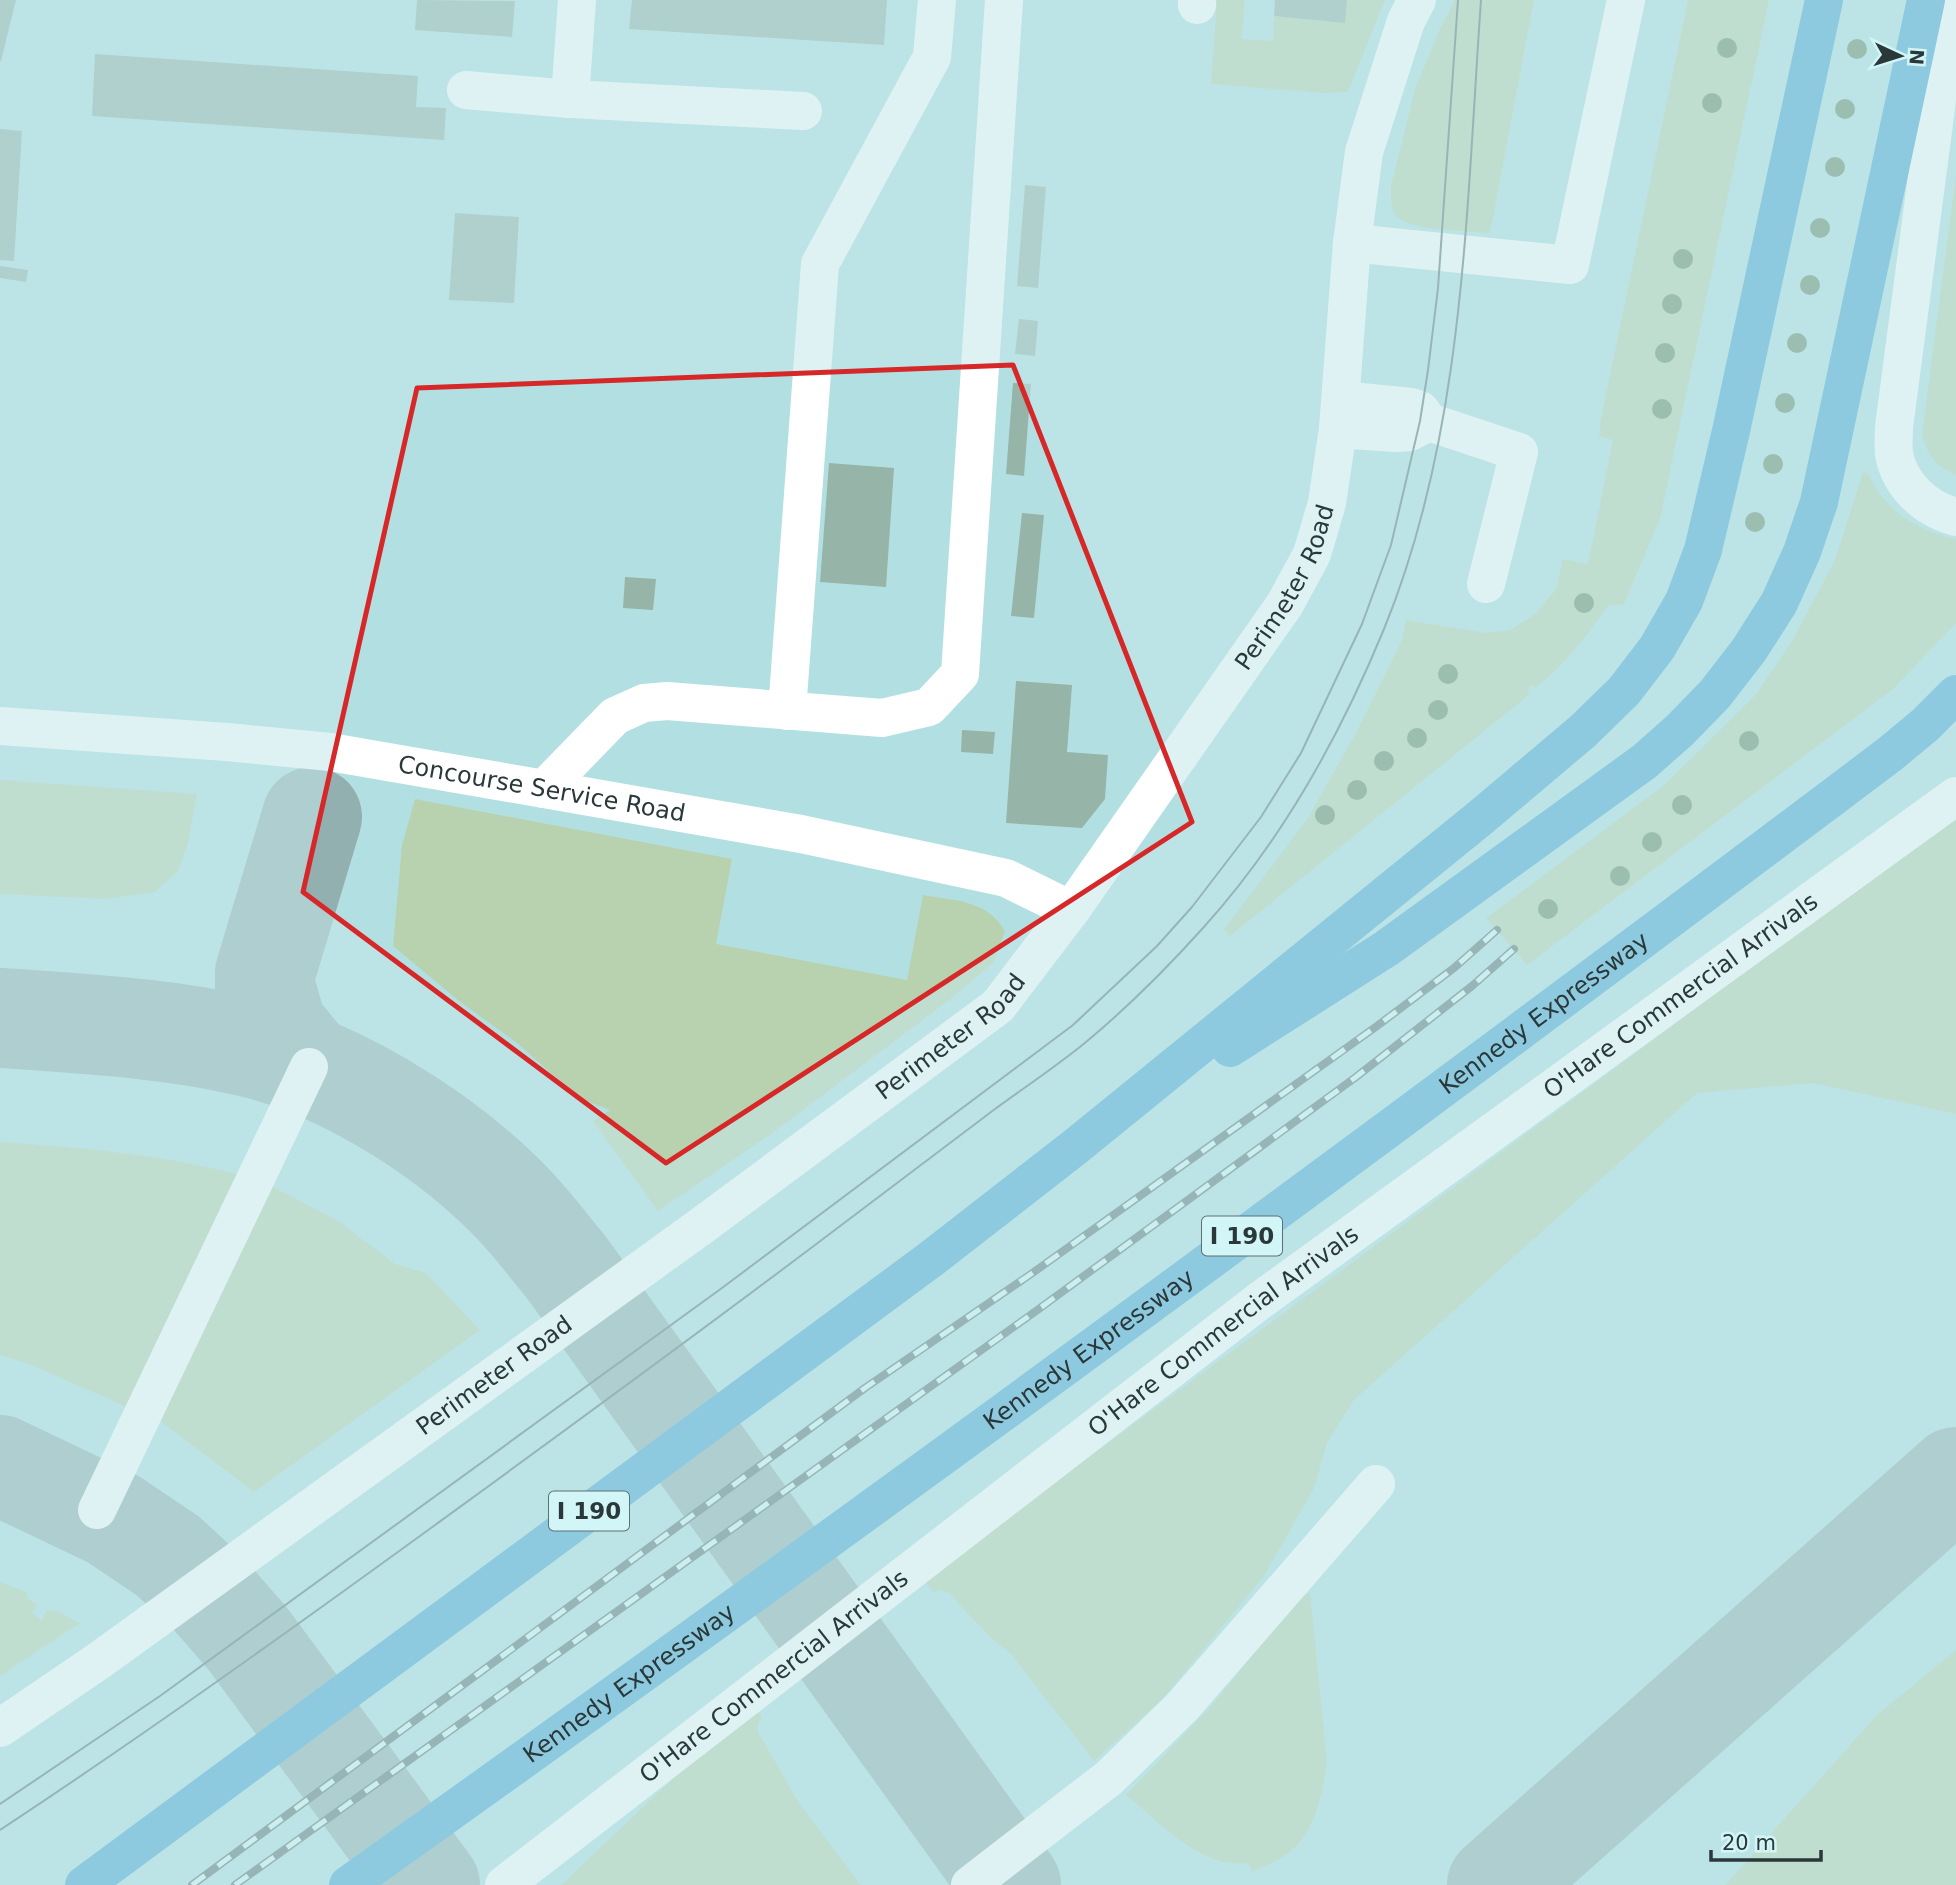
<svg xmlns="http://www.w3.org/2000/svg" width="1956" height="1885" viewBox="0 0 1956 1885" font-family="'DejaVu Sans',sans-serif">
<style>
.built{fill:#b2e0e2}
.green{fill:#b8d2af}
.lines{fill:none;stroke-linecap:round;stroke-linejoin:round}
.taxiway{stroke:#93b0b1;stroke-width:100}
.building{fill:#96b4a8}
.minor{stroke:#fff;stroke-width:38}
.highway{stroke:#4ca7d2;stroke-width:38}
.tram{stroke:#617778;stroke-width:2}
.rail-casing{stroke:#617778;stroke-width:8}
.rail{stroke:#d2f6f7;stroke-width:5;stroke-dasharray:16;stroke-linecap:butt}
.tree{fill:#688d6d}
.marked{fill:none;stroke:#d62828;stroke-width:5;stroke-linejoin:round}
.labels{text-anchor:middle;stroke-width:5;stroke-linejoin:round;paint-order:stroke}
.shield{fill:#d2f6f7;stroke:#5c7172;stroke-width:2}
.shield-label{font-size:23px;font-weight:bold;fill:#2a3839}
.street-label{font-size:24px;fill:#2a3839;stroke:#d2f6f7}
</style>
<rect width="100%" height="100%" fill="#c5e8ea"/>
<rect class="built" x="0" y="0" width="1956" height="1885"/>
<g class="green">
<path d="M 1217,0 L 1245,0 L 1242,39 L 1273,41 L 1274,16 L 1345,23 L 1347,0 L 1385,0 L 1348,92 L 1325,93 L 1211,84 Z"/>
<path d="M 1455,0 L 1534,0 L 1490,233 C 1470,231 1405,231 1395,214 C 1390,205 1391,195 1391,186 L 1415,89 L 1438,33 Z"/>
<path d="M 1688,0 L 1769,0 L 1660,519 L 1624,604 L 1608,606 C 1586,636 1565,666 1535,688 L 1531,685 L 1527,690 L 1530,694 L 1230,936 L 1224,929 L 1306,821 L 1357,731 L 1402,640 L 1406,620 L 1486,633 L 1510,630 L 1535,614 L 1556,589 L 1563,559 L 1588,564 L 1613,440 L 1599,436 L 1601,418 Z"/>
<path d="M 1956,174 L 1956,475 C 1934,465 1928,457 1922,434 Z"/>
<path d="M 1863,472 L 1868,473 C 1884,510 1917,531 1956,539 L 1956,623 L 1893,689 L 1527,965 L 1486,918 L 1663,786 L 1754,697 L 1792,641 L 1835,560 Z"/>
<path d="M 0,780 L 197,794 L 188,843 L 178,871 L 155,892 L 105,899 L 0,894 Z"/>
<path d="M 415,799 L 732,859 L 716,944 L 907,980 L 923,895 C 956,901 987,900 1005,931 L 993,963 L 948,1001 L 771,1134 L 658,1211 L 593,1121 L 610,1110 L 579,1098 L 516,1042 L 459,1001 L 393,946 L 402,845 Z"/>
<path d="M 1956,813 L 1956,1114 L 1813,1083 L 1697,1093 L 1354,1400 L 1327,1443 L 1314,1488 L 1264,1576 L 1163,1698 L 1094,1761 L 1012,1655 L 991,1638 L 949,1593 L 941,1590 L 933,1592 L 924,1579 L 1653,1040 Z"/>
<path d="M 0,1142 C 85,1148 159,1154 241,1175 L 138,1412 L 29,1364 L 0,1355 Z"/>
<path d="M 270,1185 L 338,1221 L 395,1264 L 426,1273 L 480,1330 L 254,1492 L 155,1417 Z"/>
<path d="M 0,1582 L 27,1592 L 27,1598 L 37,1605 L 32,1614 L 42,1620 L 47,1610 L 57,1611 L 80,1623 L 0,1676 Z"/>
<path d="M 1310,1592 L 1327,1761 C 1323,1794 1315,1833 1287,1854 C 1277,1862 1263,1866 1252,1872 L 1248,1863 C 1200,1869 1161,1823 1126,1795 L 1213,1704 L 1295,1601 Z"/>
<path d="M 1956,1650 L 1956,1885 L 1725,1885 L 1876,1716 Z"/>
<path d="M 755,1706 L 762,1717 L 758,1724 L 758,1732 L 797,1800 L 861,1885 L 561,1885 L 704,1749 Z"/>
</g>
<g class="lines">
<g class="taxiway">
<path d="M 0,1018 C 85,1024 171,1028 253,1048 C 337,1068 434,1128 496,1187 C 523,1212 546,1242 569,1271 L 1011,1885"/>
<path d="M 309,1067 L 277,1028 L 265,987 L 265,973 L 312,817"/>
<path d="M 0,1465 L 113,1519 L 168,1556 L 208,1593 L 248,1639 L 430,1885"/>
<path d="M 1497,1885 L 1956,1477"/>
</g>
</g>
<g class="building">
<path d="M 0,0 L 16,0 L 1,61 L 0,61 Z"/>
<path d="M 417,0 L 515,1 L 512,37 L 415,30 Z"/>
<path d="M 632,0 L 887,0 L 884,45 L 629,29 Z"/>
<path d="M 1275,0 L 1347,0 L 1345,23 L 1274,16 Z"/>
<path d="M 95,54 L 418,76 L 416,107 L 446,108 L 444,140 L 92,116 Z"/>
<path d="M 0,129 L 22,131 L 14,261 L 0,260 Z"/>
<path d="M 1025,185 L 1046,187 L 1038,288 L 1017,286 Z"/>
<path d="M 455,213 L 519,217 L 514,303 L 449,300 Z"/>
<path d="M 0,266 L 28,270 L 26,282 L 0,278 Z"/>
<path d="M 1019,319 L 1038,321 L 1035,356 L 1015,354 Z"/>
<path d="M 1013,383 L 1031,384 L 1024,476 L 1006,474 Z"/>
<path d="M 829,463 L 894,468 L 886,587 L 820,582 Z"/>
<path d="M 1022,513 L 1044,515 L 1034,618 L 1011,616 Z"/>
<path d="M 625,577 L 656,579 L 653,610 L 623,608 Z"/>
<path d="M 1016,681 L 1072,685 L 1067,752 L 1108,755 L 1105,799 L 1082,828 L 1006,823 Z"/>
<path d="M 962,730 L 995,732 L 993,754 L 961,752 Z"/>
</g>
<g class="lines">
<g class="minor">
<path d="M 577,0 L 570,99 L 803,111"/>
<path d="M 1948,0 L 1936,108 L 1894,427 C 1894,435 1893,445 1894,454 C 1900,486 1926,509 1956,517"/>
<path d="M 1197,5 L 1197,0"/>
<path d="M 466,90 L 570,99"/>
<path d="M 1352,243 L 1570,265 L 1626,0"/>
<path d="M 1341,400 L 1411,407 L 1420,410 L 1429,422 L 1519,452 L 1486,584"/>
<path d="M 1338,429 L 1396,433 L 1410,432 L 1429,422"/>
<path d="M 787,711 L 820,264 L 932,57 L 937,0"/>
<path id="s1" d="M 0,726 L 227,742 L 330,752 L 544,789 L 801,834 L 1006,878 L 1071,910"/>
<path d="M 544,789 L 615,716 L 644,703 L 667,701 L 882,718 L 929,707 L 960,674 L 1004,0"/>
<path d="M 97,1510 L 309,1067"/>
<path id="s2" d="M 0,1728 L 97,1662 L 700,1227 L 998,1006 L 1071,910 L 1285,604 L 1312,554 L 1327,503 L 1338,429 L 1352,243 L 1364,152 L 1406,21 L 1417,0"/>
<path id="s3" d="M 504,1885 L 1258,1302 L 1956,796"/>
<path d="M 970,1885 L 1109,1778 L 1182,1707 L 1376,1484"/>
</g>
<g class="highway">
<path d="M 1230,1048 L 1387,948 L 1645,761 L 1680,730 L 1715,694 L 1749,650 L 1779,603 L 1802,552 L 1819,502 L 1926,0"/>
<path d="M 84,1885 L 931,1259 L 1075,1147 L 1480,818 L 1583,731 L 1624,691 L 1657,648 L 1684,601 L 1703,550 L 1731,431 L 1824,0"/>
<path id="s4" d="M 348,1885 C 867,1515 1381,1138 1890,754 L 1925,725 L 1956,694"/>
</g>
<g class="tram">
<path d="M 0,1804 L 160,1696 L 722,1288 L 1073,1025 L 1157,946 L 1192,907 L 1261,817 L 1301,753 L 1362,624 L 1391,545 L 1420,421 L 1428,370 L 1438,288 L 1458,0"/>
<path d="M 0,1830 C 147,1733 289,1631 431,1528 C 560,1434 688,1341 815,1245 C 875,1199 935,1154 995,1109 C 1025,1087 1057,1066 1086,1042 C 1127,1008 1167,968 1203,928 C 1281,842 1340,736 1384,629 C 1465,431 1466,210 1481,0"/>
</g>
<defs>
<g id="rail">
<path d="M 192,1885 L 865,1388 L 1031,1274 L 1377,1026 L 1454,968 L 1497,930"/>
<path d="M 235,1885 L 1036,1311 L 1356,1077 L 1472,986 L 1514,949"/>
</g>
</defs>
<use href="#rail" class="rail-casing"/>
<use href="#rail" class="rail"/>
</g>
<g class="tree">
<circle cx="1727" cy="48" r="10"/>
<circle cx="1857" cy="49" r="10"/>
<circle cx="1712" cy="103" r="10"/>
<circle cx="1845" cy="109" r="10"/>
<circle cx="1835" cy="167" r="10"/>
<circle cx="1820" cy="228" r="10"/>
<circle cx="1683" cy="259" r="10"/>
<circle cx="1810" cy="285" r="10"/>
<circle cx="1672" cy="304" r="10"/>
<circle cx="1797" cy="343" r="10"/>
<circle cx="1665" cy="353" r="10"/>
<circle cx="1785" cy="403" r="10"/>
<circle cx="1662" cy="409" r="10"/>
<circle cx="1773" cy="464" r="10"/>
<circle cx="1755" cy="522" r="10"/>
<circle cx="1584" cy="603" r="10"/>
<circle cx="1448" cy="674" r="10"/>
<circle cx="1438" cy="710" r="10"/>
<circle cx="1417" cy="738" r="10"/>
<circle cx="1749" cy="741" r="10"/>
<circle cx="1384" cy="761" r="10"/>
<circle cx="1357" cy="790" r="10"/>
<circle cx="1682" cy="805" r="10"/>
<circle cx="1325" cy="815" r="10"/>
<circle cx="1652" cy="842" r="10"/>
<circle cx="1620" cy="876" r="10"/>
<circle cx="1548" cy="909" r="10"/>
</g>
<path d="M0 0H1956V1885H0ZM 1013,365 L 1192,822 L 666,1163 L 303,892 L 417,388 Z" fill="#c5e8ea" fill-opacity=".55" fill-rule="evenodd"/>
<path class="marked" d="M 1013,365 L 1192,822 L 666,1163 L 303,892 L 417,388 Z"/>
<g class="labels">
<g class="shield">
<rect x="1202" y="1216.5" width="80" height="39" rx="5"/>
<rect x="549" y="1491.5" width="80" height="39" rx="5"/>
</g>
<g class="shield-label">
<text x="1242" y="1244">I 190</text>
<text x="589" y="1519">I 190</text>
</g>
<g class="street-label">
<text dy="8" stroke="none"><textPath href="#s2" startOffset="1741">Perimeter Road</textPath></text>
<text dy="8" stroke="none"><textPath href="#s1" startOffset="546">Concourse Service Road</textPath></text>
<text dy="8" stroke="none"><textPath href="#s3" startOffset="1475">O'Hare Commercial Arrivals</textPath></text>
<text dy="8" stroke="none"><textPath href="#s4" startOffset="1480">Kennedy Expressway</textPath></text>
<text dy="8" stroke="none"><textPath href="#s2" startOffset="1176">Perimeter Road</textPath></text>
<text dy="8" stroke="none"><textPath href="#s3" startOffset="908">O'Hare Commercial Arrivals</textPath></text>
<text dy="8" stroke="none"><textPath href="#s4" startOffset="914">Kennedy Expressway</textPath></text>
<text dy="8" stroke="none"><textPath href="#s2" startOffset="607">Perimeter Road</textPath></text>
<text dy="8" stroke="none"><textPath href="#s3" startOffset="341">O'Hare Commercial Arrivals</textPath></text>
<text dy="8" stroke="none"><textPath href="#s4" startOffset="346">Kennedy Expressway</textPath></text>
</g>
</g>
<g transform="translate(1900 56) rotate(94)" stroke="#d2f6f7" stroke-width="5" paint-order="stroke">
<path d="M0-5L12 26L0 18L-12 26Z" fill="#2a3839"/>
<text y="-10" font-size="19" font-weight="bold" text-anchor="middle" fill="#2a3839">N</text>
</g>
<path d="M1711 1850v10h110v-10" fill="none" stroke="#2a3839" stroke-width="3.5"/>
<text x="1722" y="1850" font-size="21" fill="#2a3839" stroke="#d2f6f7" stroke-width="5" paint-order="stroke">20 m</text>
</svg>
